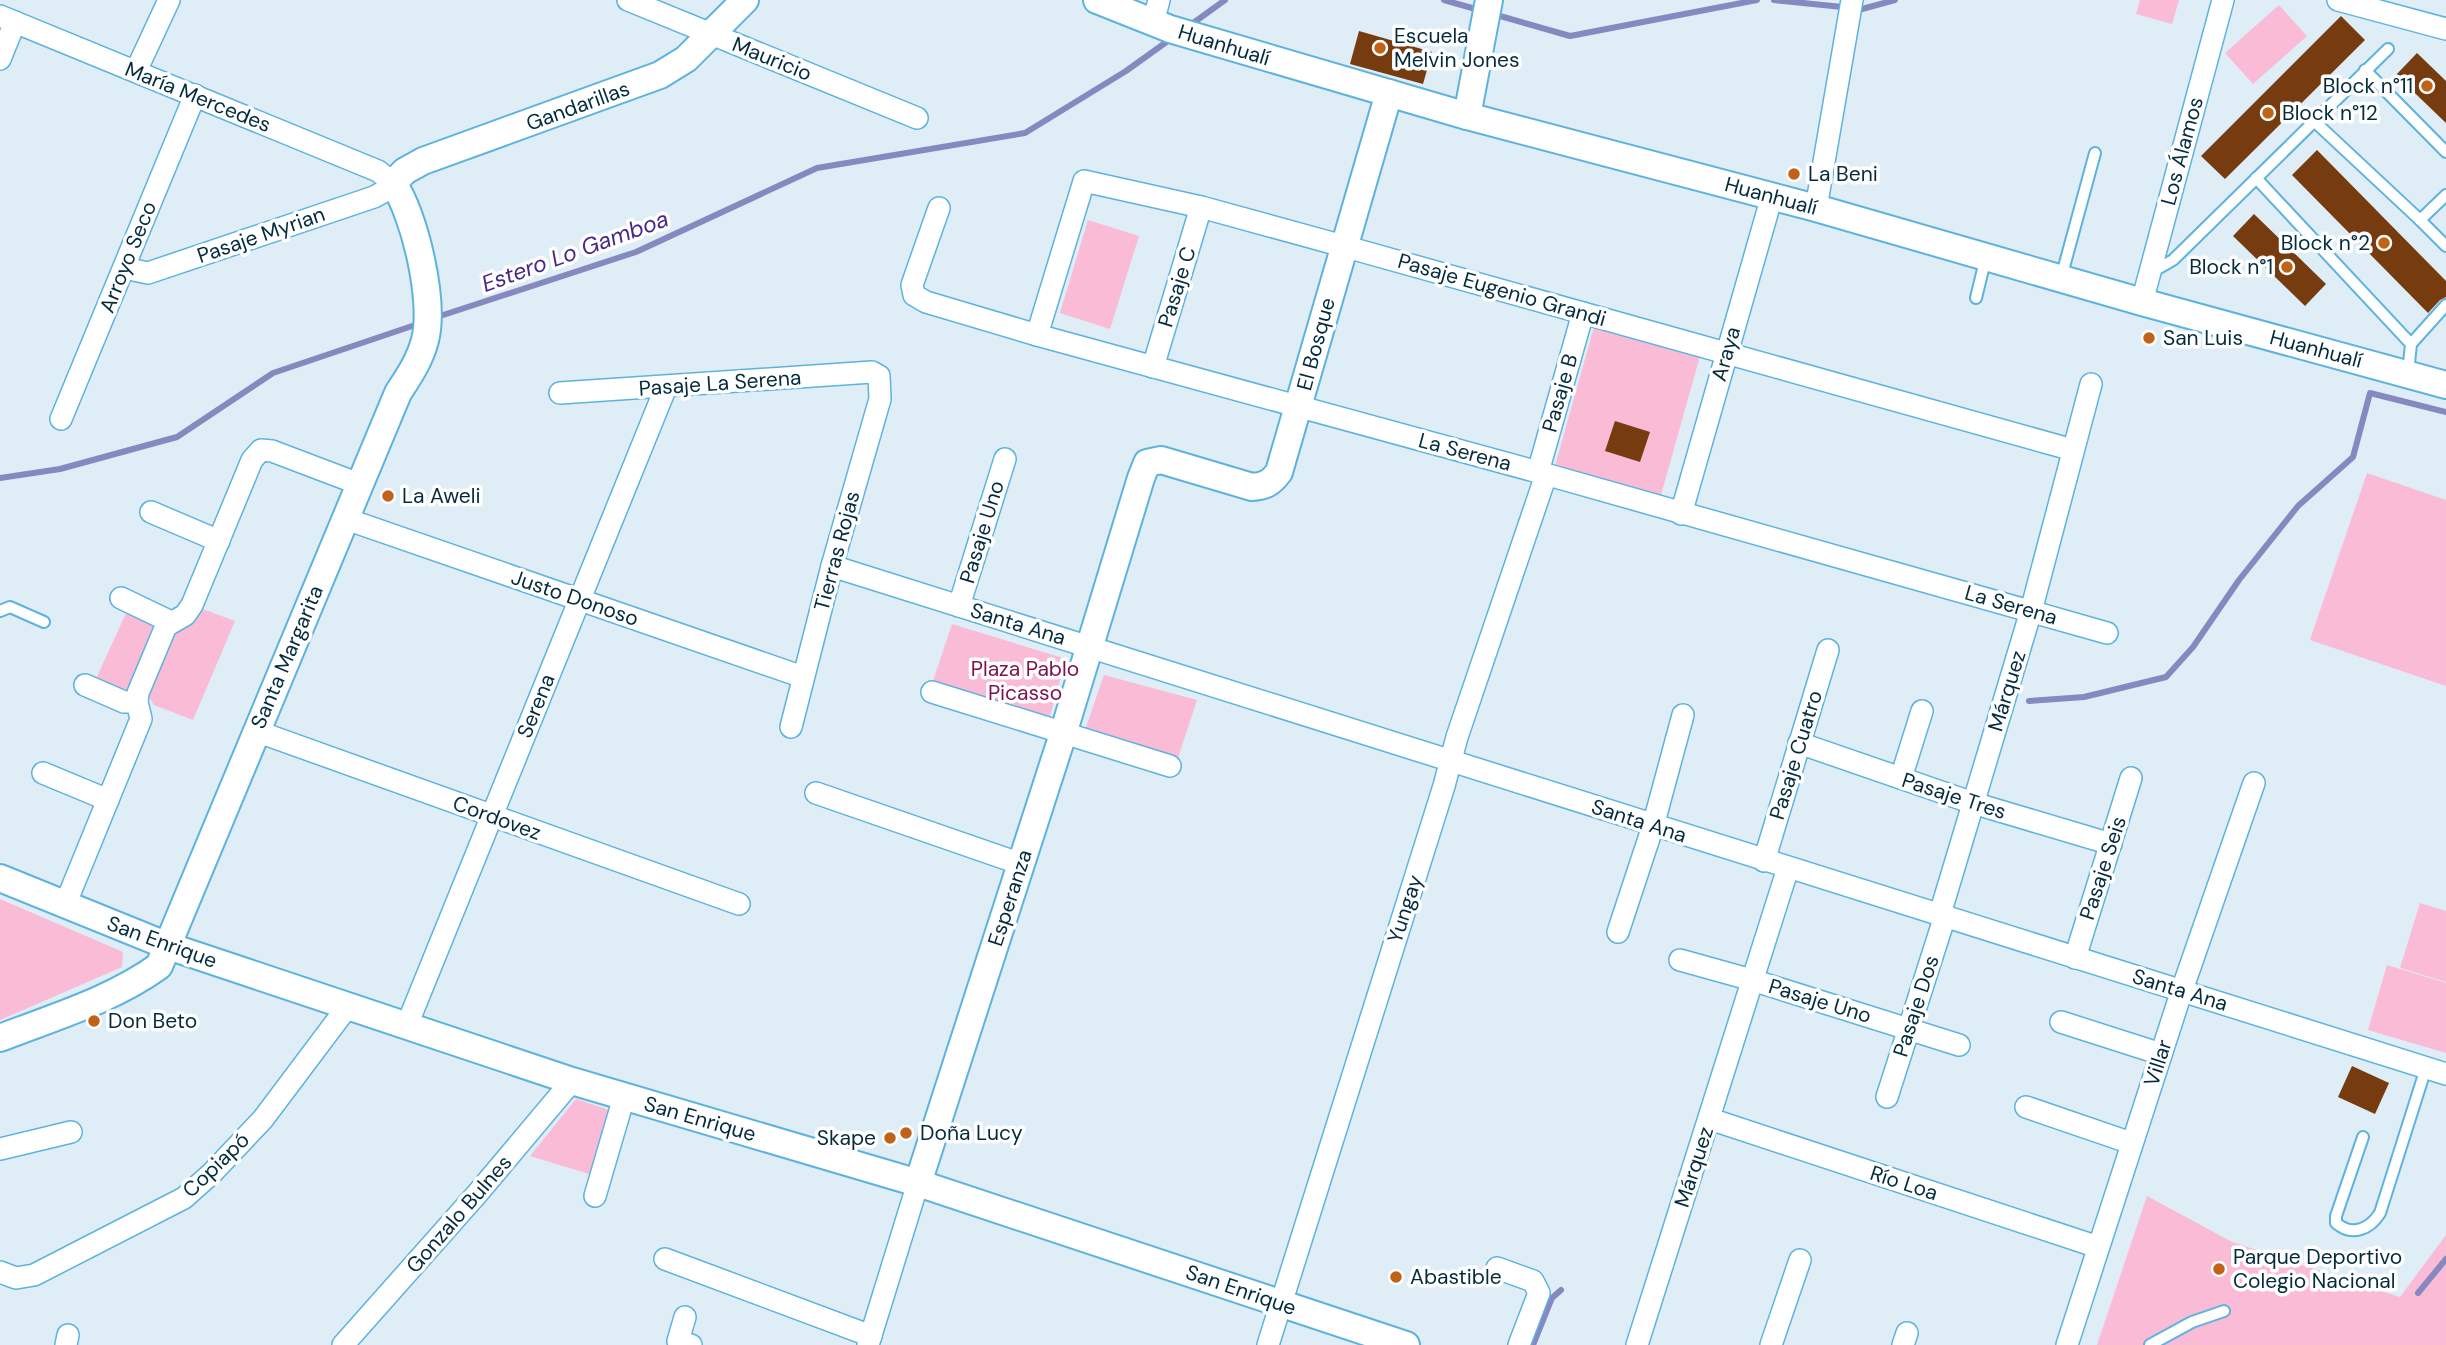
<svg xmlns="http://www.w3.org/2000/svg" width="2446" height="1345" viewBox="0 0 2446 1345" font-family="'DM Sans',sans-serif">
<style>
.green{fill:#fabbd6}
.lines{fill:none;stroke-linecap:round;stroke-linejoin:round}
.stream{stroke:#8689bf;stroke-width:6}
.building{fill:#763b0f}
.service-casing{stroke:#5db3de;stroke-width:14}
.minor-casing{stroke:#5db3de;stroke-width:24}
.tertiary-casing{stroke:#5db3de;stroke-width:30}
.service{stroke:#fff;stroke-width:10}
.minor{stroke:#fff;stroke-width:21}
.tertiary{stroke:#fff;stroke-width:26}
.poi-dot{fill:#c06217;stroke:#fff;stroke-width:2.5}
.labels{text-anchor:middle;stroke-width:7;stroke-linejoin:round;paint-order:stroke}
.poi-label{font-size:21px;fill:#042b3c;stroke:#fff;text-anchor:start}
.street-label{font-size:21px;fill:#042b3c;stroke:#fff}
.park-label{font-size:21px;fill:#7e0f4f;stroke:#fff}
.water-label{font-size:23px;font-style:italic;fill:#47288a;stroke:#fff}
</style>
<rect width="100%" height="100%" fill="#deedf6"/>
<g class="green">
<path d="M 2140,0 L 2179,0 L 2172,24 L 2136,14 Z"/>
<path d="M 2279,5 L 2307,36 L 2253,84 L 2225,53 Z"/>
<path d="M 1088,220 L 1139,236 L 1110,329 L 1060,313 Z"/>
<path d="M 1594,327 L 1700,356 L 1661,495 L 1555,466 Z"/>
<path d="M 2367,473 L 2446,500 L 2446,686 L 2310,640 Z"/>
<path d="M 200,608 L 235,621 L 193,720 L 154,705 L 149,697 L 175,628 L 193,622 Z"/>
<path d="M 128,609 L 154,623 L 126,694 L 95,681 Z"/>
<path d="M 952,624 L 1066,659 L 1048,723 L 932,684 Z"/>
<path d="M 1104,675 L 1197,700 L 1177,761 L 1084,733 Z"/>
<path d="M 0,899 L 123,952 L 122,967 L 0,1020 Z"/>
<path d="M 2420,903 L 2446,911 L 2446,982 L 2400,968 Z"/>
<path d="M 2387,965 L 2446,983 L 2446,1053 L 2368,1030 Z"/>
<path d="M 576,1099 L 612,1111 L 592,1175 L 530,1156 Z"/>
<path d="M 2147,1196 L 2232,1242 L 2400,1297 L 2446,1235 L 2446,1345 L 2097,1345 Z"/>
</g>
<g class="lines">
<g class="stream">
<path d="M 1444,0 L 1479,10"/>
<path d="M 1774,0 L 1862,9 L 1895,0"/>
<path d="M 1493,14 L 1570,36 L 1757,0"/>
<path d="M 1189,26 L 1225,0"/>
<path d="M 434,318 L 636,252 L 817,168 L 1025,133 L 1126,71 L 1172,38"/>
<path d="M 0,478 L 60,469 L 177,437 L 273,373 L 421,323"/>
<path d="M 2029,701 L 2084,697 L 2166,677 L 2193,647 L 2239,580 L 2298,506 L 2353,457 L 2370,393 L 2446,412"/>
<path d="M 2418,1293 L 2446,1259"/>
<path d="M 1533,1345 L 1552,1298 L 1561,1290"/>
</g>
</g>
<g class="building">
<path d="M 2341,16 L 2365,40 L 2225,179 L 2201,156 Z"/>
<path d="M 1359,31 L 1432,52 L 1423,84 L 1350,64 Z"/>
<path d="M 2417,53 L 2446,81 L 2446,123 L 2396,75 Z"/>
<path d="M 2317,150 L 2446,281 L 2446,297 L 2440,300 L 2428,313 L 2292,175 Z"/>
<path d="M 2254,214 L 2326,284 L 2305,306 L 2233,236 Z"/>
<path d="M 1615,421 L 1650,432 L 1640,462 L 1605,451 Z"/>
<path d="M 2352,1066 L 2389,1083 L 2375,1114 L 2338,1097 Z"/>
</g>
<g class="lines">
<defs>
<g id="service">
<path d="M 2365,70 L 2446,152"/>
<path d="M 2314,121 L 2420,220"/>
<path d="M 2256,178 L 2411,344 L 2408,373"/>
<path d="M 2446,195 L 2420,220 L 2446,246"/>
<path d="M 2152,272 L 2173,260 L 2388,49"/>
<path d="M 2061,278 L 2095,153"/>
<path d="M 1976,298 L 1986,257"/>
<path d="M 2411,344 L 2446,305"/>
<path d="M 0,611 L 10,607 L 44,622"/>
<path d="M 2363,1137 L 2336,1216 L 2336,1223 C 2352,1237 2370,1229 2380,1213 L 2426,1068"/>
<path d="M 2150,1345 L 2192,1322 L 2224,1311"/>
</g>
<g id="minor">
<path d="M 628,0 L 917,118"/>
<path d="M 2338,0 L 2446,29"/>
<path d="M 0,16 L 378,171 L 393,183 L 385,191 L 374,197 L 148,273 L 124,268"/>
<path d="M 1153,23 L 1159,0"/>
<path d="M 0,59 L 15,22"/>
<path d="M 136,71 L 169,0"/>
<path d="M 939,208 L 912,285 L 914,295 L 926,302 L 1037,335 L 1538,472 L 2107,633"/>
<path d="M 1816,208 L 1852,0"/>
<path d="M 2142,302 L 2223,0"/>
<path d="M 1037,335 L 1084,181 L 1201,207 L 1343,246 L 2073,450"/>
<path d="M 1153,367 L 1201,207"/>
<path d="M 560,393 L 872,372 L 879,376 L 880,399 L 832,566 L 791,727"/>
<path d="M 61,419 L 195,95"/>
<path d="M 1538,472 L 1583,313"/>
<path d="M 151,512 L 219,541"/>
<path d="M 1681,514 L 1772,196"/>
<path d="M 346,519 L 803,677"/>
<path d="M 832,566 L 2446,1074"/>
<path d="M 121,598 L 171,622"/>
<path d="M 959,606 L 1005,459"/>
<path d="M 85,685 L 124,702 L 137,702"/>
<path d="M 932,692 L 1170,766"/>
<path d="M 256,731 L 739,904"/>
<path d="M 1799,743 L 1973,803 L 2111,844"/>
<path d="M 43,773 L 108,800"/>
<path d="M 1901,778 L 1922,711"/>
<path d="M 816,793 L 1021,864"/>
<path d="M 1764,861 L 1828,650"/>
<path d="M 65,905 L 141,719 L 137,702 L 138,693 L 166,626 L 185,615 L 192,605 L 252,460 L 261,450 L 272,451 L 359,484"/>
<path d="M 1940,914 L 2031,611 L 2091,384"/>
<path d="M 1618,932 L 1653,826 L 1683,715"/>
<path d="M 2075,958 L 2131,778"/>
<path d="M 1680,960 L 1752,980 L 1959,1045"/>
<path d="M 2061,1022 L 2161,1054"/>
<path d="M 407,1025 L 666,387"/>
<path d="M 1887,1097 L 1945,916"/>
<path d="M 2026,1107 L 2131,1143"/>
<path d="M 1710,1119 L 2098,1247"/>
<path d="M 0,1149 L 71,1132"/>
<path d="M 595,1196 L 624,1097"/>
<path d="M 665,1259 L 871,1336"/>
<path d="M 1497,1268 L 1533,1281 L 1539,1293 L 1519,1345"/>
<path d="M 0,1272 L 16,1278 L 34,1275 L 184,1198 L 212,1173 L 263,1119 L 348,1006"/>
<path d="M 685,1317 L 678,1341 L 691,1345"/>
<path d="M 66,1345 L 68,1335"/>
<path d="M 343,1345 L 477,1194 L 572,1081"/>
<path d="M 868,1345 L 918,1183"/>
<path d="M 1268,1345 L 1444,786 L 1457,737 L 1546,475"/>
<path d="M 1637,1345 L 1788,868"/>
<path d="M 1771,1345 L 1800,1260"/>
<path d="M 1903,1345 L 1907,1333"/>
<path d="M 2067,1345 L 2182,990 L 2254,783"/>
</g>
<g id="tertiary">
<path d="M 1097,0 L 1170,29 L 1467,116 L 1816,208 L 2142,302 L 2446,385"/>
<path d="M 1467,116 L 1489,0"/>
<path d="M 0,878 L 168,946 L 572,1081 L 918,1183 L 1406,1345"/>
<path d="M 0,1038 C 54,1017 112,1000 159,966 L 398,393 C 409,376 420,360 425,340 C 435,302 415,215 393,183 L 405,171 L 423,161 L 660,75 L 686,59 L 745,0"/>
<path d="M 918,1183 L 1063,734 L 1141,478 L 1147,463 L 1161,460 L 1252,487 C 1265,486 1271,483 1279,472 L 1389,93"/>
</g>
</defs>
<use href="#service" class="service-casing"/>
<use href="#minor" class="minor-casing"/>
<use href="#tertiary" class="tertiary-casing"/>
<use href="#service" class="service"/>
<use href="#minor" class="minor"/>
<use href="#tertiary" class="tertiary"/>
</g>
<g class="poi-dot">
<circle cx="1380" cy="48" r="7"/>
<circle cx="2427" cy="86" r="7"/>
<circle cx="2268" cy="113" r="7"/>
<circle cx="1794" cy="174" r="7"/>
<circle cx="2384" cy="243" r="7"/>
<circle cx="2287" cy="267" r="7"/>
<circle cx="2149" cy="338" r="7"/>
<circle cx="388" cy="496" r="7"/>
<circle cx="94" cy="1021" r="7"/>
<circle cx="906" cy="1133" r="7"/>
<circle cx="890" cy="1138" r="7"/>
<circle cx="2219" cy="1269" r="7"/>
<circle cx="1396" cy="1277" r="7"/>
</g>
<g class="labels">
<g class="poi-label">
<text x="1394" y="43">Escuela<tspan x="1394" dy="24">Melvin Jones</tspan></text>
<text x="2413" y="93" text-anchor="end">Block n°11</text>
<text x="2282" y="120">Block n°12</text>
<text x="1808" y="181">La Beni</text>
<text x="2370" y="250" text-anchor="end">Block n°2</text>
<text x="2273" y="274" text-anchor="end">Block n°1</text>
<text x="2163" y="345">San Luis</text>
<text x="402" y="503">La Aweli</text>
<text x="108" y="1028">Don Beto</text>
<text x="920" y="1140">Doña Lucy</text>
<text x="876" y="1145" text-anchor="end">Skape</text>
<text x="2233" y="1264">Parque Deportivo<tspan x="2233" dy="24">Colegio Nacional</tspan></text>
<text x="1410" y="1284">Abastible</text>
</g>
<g class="street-label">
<text transform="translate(1224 45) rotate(17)" y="7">Huanhualí</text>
<text transform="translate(772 59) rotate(22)" y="7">Mauricio</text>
<text transform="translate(198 97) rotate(22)" y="7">María Mercedes</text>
<text transform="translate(578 106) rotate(-20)" y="7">Gandarillas</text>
<text transform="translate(2182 151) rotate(-75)" y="7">Los Álamos</text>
<text transform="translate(1771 196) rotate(15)" y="7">Huanhualí</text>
<text transform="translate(261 235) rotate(-19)" y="7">Pasaje Myrian</text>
<text transform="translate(128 257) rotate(-68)" y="7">Arroyo Seco</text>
<text transform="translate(1177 287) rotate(-73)" y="7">Pasaje C</text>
<text transform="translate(1502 290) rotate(16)" y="7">Pasaje Eugenio Grandi</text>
<text transform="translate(1316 344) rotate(-75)" y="7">El Bosque</text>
<text transform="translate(2316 349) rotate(15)" y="7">Huanhualí</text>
<text transform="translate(1726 354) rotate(-74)" y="7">Araya</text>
<text transform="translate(720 383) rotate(-4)" y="7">Pasaje La Serena</text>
<text transform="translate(1560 393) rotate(-74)" y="7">Pasaje B</text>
<text transform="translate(1465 452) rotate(15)" y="7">La Serena</text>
<text transform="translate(982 532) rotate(-73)" y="7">Pasaje Uno</text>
<text transform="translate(837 551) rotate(-75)" y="7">Tierras Rojas</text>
<text transform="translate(575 598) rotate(19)" y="7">Justo Donoso</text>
<text transform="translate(2011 605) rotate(16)" y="7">La Serena</text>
<text transform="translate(1018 624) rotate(17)" y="7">Santa Ana</text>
<text transform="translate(287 657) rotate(-67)" y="7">Santa Margarita</text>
<text transform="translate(2007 691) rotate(-73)" y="7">Márquez</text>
<text transform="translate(536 706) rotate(-68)" y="7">Serena</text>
<text transform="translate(1796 755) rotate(-73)" y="7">Pasaje Cuatro</text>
<text transform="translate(1954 796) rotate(18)" y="7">Pasaje Tres</text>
<text transform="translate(497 818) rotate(20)" y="7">Cordovez</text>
<text transform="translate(1639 821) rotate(18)" y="7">Santa Ana</text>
<text transform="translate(2103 868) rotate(-72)" y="7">Pasaje Seis</text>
<text transform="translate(1010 898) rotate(-72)" y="7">Esperanza</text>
<text transform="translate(1405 909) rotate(-72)" y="7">Yungay</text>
<text transform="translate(162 942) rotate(20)" y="7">San Enrique</text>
<text transform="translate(2180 990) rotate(17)" y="7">Santa Ana</text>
<text transform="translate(1820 1001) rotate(17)" y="7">Pasaje Uno</text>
<text transform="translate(1916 1006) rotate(-72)" y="7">Pasaje Dos</text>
<text transform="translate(2158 1063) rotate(-72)" y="7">Villar</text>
<text transform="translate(700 1119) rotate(16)" y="7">San Enrique</text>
<text transform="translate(216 1165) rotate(-44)" y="7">Copiapó</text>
<text transform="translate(1694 1167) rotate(-72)" y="7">Márquez</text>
<text transform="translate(1904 1183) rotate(18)" y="7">Río Loa</text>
<text transform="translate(459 1214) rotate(-49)" y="7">Gonzalo Bulnes</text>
<text transform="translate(1241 1290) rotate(19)" y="7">San Enrique</text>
</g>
<g class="park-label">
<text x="1025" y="676">Plaza Pablo<tspan x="1025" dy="24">Picasso</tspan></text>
</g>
<g class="water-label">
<text transform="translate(575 251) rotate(-20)" y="8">Estero Lo Gamboa</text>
</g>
</g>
</svg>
